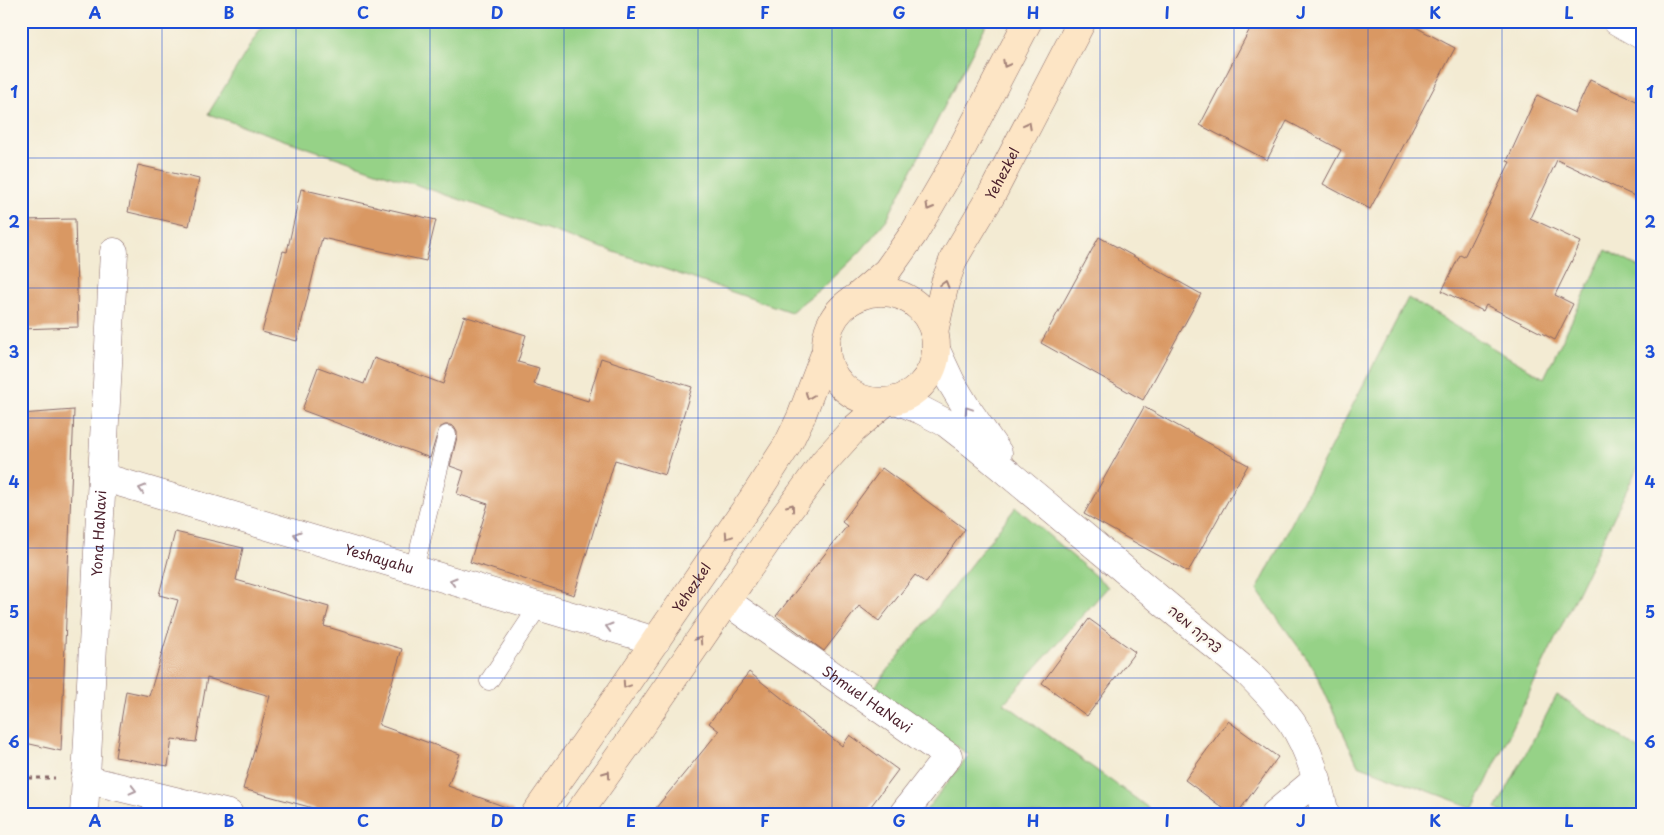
<svg xmlns="http://www.w3.org/2000/svg" width="1664" height="835" viewBox="0 0 1664 835" font-family="'Playpen Sans','Playpen Sans Hebrew',sans-serif">
<style>
.green{fill:#96d287;stroke:#707859}
.building{fill:#d99863}
.lines{fill:none;stroke-linecap:round;stroke-linejoin:round}
.lane-casing{stroke:#856666;stroke-width:19}
.street-casing{stroke:#856666;stroke-width:29}
.secondary-casing{stroke:#856666;stroke-width:29}
.path{stroke:#856666;stroke-width:3;stroke-dasharray:4 4;stroke-linecap:butt}
.lane{stroke:#fff;stroke-width:18}
.street{stroke:#fff;stroke-width:28}
.secondary{stroke:#fde5c5;stroke-width:28}
.oneway{stroke:#a48278}
.oneway2{stroke:#ae9aa0}
.grid{fill:none;stroke:#1d4ed8;stroke-width:1;stroke-opacity:0.55}
.labels{text-anchor:middle;stroke-width:4.5;stroke-linejoin:round;paint-order:stroke}
.street-label{font-size:14px;fill:#4a1f2b;stroke:#fbf7ec}
.neatline{fill:none;stroke:#1d4ed8;stroke-width:2}
.grid-label{font-size:16px;text-anchor:middle;font-weight:bold;fill:#1d4ed8}
</style>
<rect width="100%" height="100%" fill="#fbf7ec"/>
<filter id="ink" filterUnits="userSpaceOnUse"><feTurbulence type="fractalNoise" baseFrequency=".02" numOctaves="2"/><feDisplacementMap in="SourceGraphic" scale="10" xChannelSelector="R" yChannelSelector="G"/><feConvolveMatrix kernelMatrix="1 2 1 2 8 2 1 2 1" color-interpolation-filters="sRGB"/></filter>
<filter id="wash" filterUnits="userSpaceOnUse"><feTurbulence type="fractalNoise" baseFrequency=".0096" numOctaves="4" result="noise"/><feDisplacementMap in="SourceGraphic" scale="20" xChannelSelector="R" yChannelSelector="G"/><feGaussianBlur stdDeviation="1.12" result="paint"/><feColorMatrix in="noise" values="0 0 0 0 0 0 0 0 0 0 0 0 0 0 0 0 0 1.4 0 .05"/><feComposite in="paint" operator="in"/></filter>
<g filter="url(#wash)">
<rect width="100%" height="100%" fill="#f3ebd3"/>
<g class="green">
<path d="M 265,21 L 988,21 L 887,219 L 861,251 L 829,282 L 791,312 L 208,114 Z"/>
<path d="M 1606,250 L 1643,269 L 1643,456 L 1474,808 L 1358,765 L 1313,667 L 1257,590 L 1408,298 L 1544,378 Z"/>
<path d="M 1016,507 L 1108,587 L 1004,703 L 1157,814 L 923,814 L 969,755 L 874,688 Z"/>
<path d="M 1557,695 L 1643,752 L 1643,814 L 1505,814 L 1496,809 Z"/>
</g>
<g id="blocks">
<g class="building">
<path d="M 1254,21 L 1404,21 L 1455,48 L 1370,209 L 1323,184 L 1341,150 L 1287,121 L 1267,160 L 1200,125 Z"/>
<path d="M 1590,80 L 1643,104 L 1643,200 L 1557,160 L 1530,218 L 1581,242 L 1555,295 L 1573,304 L 1555,340 L 1486,305 L 1483,311 L 1442,291 L 1460,255 L 1464,257 L 1510,162 L 1507,161 L 1537,95 L 1575,113 Z"/>
<path d="M 138,165 L 199,179 L 189,226 L 128,212 Z"/>
<path d="M 301,189 L 436,220 L 426,261 L 322,238 L 297,341 L 262,332 L 283,251 L 287,252 Z"/>
<path d="M 75,219 L 78,327 L 21,329 L 21,220 Z"/>
<path d="M 1099,237 L 1201,294 L 1143,400 L 1041,343 Z"/>
<path d="M 464,316 L 526,335 L 518,362 L 539,368 L 534,384 L 588,401 L 601,358 L 692,387 L 665,475 L 615,460 L 574,595 L 470,562 L 488,504 L 457,494 L 464,471 L 450,466 L 457,437 L 457,432 L 454,427 L 450,425 L 445,425 L 439,428 L 430,458 L 302,410 L 318,367 L 364,384 L 374,358 L 443,384 Z"/>
<path d="M 1144,407 L 1248,465 L 1188,572 L 1084,514 Z"/>
<path d="M 74,410 L 61,751 L 21,742 L 21,414 Z"/>
<path d="M 882,468 L 965,529 L 926,583 L 915,575 L 879,621 L 859,606 L 824,651 L 776,616 L 847,526 L 842,522 Z"/>
<path d="M 175,532 L 243,548 L 236,580 L 329,607 L 324,626 L 402,649 L 379,725 L 460,754 L 448,786 L 514,810 L 514,814 L 335,814 L 243,789 L 270,696 L 207,678 L 196,742 L 172,739 L 168,766 L 115,757 L 126,691 L 149,696 L 178,600 L 159,595 Z"/>
<path d="M 1089,619 L 1135,652 L 1087,716 L 1042,683 Z"/>
<path d="M 749,672 L 842,746 L 850,735 L 898,770 L 865,814 L 651,814 L 719,731 L 709,723 Z"/>
<path d="M 1228,721 L 1278,757 L 1237,814 L 1231,814 L 1185,780 Z"/>
</g>
</g>
</g>
<g filter="url(#ink)">
<use href="#blocks" fill-opacity="0" stroke="#856666" stroke-width="1"/>
<g class="lines">
<defs>
<g id="lane">
<path d="M 414,570 L 447,435"/>
<path d="M 489,681 L 538,607"/>
</g>
<g id="street">
<path d="M 1617,21 L 1643,36"/>
<path d="M 936,350 L 951,382 L 966,407 L 998,453"/>
<path d="M 896,400 L 921,410 L 946,423 L 977,447 L 1248,673 C 1264,689 1279,705 1292,723 C 1310,750 1318,783 1325,814"/>
<path id="s1" d="M 102,477 L 656,641"/>
<path id="s2" d="M 726,601 L 948,756 L 903,814"/>
<path d="M 85,779 L 229,814"/>
<path id="s3" d="M 84,814 L 114,252"/>
<path d="M 1275,814 L 1317,779"/>
</g>
<g id="secondary">
<circle cx="881" cy="347" r="55"/>
<path d="M 858,296 L 887,271 L 914,233 L 950,171 L 1028,21"/>
<path id="s4" d="M 934,332 L 945,283 L 954,258 L 992,194 L 1082,21"/>
<path id="s5" d="M 535,814 L 604,716 L 756,494 L 788,444 L 801,417 L 826,351"/>
<path d="M 578,814 L 633,737 L 786,514 L 824,462 L 853,430 L 884,403"/>
</g>
</defs>
<use href="#lane" class="lane-casing"/>
<use href="#street" class="street-casing"/>
<use href="#secondary" class="secondary-casing"/>
<path class="path" d="M 21,778 L 55,778"/>
<use href="#lane" class="lane"/>
<use href="#street" class="street"/>
<use href="#secondary" class="secondary"/>
</g>
<defs><path id="oneway-chevron" d="M-2-3.5L2.5 0L-2 3.5" fill="none" stroke-width="1.6" stroke-linecap="round" stroke-linejoin="round" transform="scale(1.25)"/></defs>
<g class="oneway">
<use href="#oneway-chevron" transform="translate(1006 64) rotate(118)"/>
<use href="#oneway-chevron" transform="translate(1028 125) rotate(-62)"/>
<use href="#oneway-chevron" transform="translate(929 207) rotate(120)"/>
<use href="#oneway-chevron" transform="translate(945 284) rotate(-74)"/>
<use href="#oneway-chevron" transform="translate(809 396) rotate(111)"/>
<use href="#oneway-chevron" transform="translate(791 507) rotate(-54)"/>
<use href="#oneway-chevron" transform="translate(728 536) rotate(124)"/>
<use href="#oneway-chevron" transform="translate(699 640) rotate(-56)"/>
<use href="#oneway-chevron" transform="translate(626 685) rotate(124)"/>
<use href="#oneway-chevron" transform="translate(607 774) rotate(-55)"/>
</g>
<g class="oneway2">
<use href="#oneway-chevron" transform="translate(968 410) rotate(-124)"/>
<use href="#oneway-chevron" transform="translate(142 489) rotate(-163)"/>
<use href="#oneway-chevron" transform="translate(297 535) rotate(-163)"/>
<use href="#oneway-chevron" transform="translate(453 581) rotate(-163)"/>
<use href="#oneway-chevron" transform="translate(609 627) rotate(-164)"/>
<use href="#oneway-chevron" transform="translate(133 790) rotate(14)"/>
</g>
</g>
<path class="grid" d="M 162,21 L 162,814M 296,21 L 296,814M 430,21 L 430,814M 564,21 L 564,814M 698,21 L 698,814M 832,21 L 832,814M 966,21 L 966,814M 1100,21 L 1100,814M 1234,21 L 1234,814M 1368,21 L 1368,814M 1502,21 L 1502,814M 21,158 L 1643,158M 21,288 L 1643,288M 21,418 L 1643,418M 21,548 L 1643,548M 21,678 L 1643,678"/>
<g class="labels">
<g class="street-label">
<text dy="5" stroke="none"><textPath href="#s4" startOffset="174">Yehezkel</textPath></text>
<text dy="5" stroke="none"><textPath href="#s3" startOffset="281">Yona HaNavi</textPath></text>
<text dy="5" stroke="none"><textPath href="#s1" startOffset="289">Yeshayahu</textPath></text>
<text dy="5" stroke="none"><textPath href="#s5" startOffset="275">Yehezkel</textPath></text>
<text transform="translate(1195 629) rotate(40)" y="5">צדקה משה</text>
<text dy="5" stroke="none"><textPath href="#s2" startOffset="172">Shmuel HaNavi</textPath></text>
</g>
</g>
<rect width="1664" height="835" fill="none" stroke="#fbf7ec" stroke-width="55"/>
<rect x="28" y="28" width="1608" height="780" class="neatline"/>
<g class="grid-label">
<text x="95" y="19">A</text>
<text x="229" y="19">B</text>
<text x="363" y="19">C</text>
<text x="497" y="19">D</text>
<text x="631" y="19">E</text>
<text x="765" y="19">F</text>
<text x="899" y="19">G</text>
<text x="1033" y="19">H</text>
<text x="1167" y="19">I</text>
<text x="1301" y="19">J</text>
<text x="1435" y="19">K</text>
<text x="1569" y="19">L</text>
<text x="14" y="98">1</text>
<text x="1650" y="98">1</text>
<text x="14" y="228">2</text>
<text x="1650" y="228">2</text>
<text x="14" y="358">3</text>
<text x="1650" y="358">3</text>
<text x="14" y="488">4</text>
<text x="1650" y="488">4</text>
<text x="14" y="618">5</text>
<text x="1650" y="618">5</text>
<text x="14" y="748">6</text>
<text x="1650" y="748">6</text>
<text x="95" y="827">A</text>
<text x="229" y="827">B</text>
<text x="363" y="827">C</text>
<text x="497" y="827">D</text>
<text x="631" y="827">E</text>
<text x="765" y="827">F</text>
<text x="899" y="827">G</text>
<text x="1033" y="827">H</text>
<text x="1167" y="827">I</text>
<text x="1301" y="827">J</text>
<text x="1435" y="827">K</text>
<text x="1569" y="827">L</text>
</g>
</svg>
